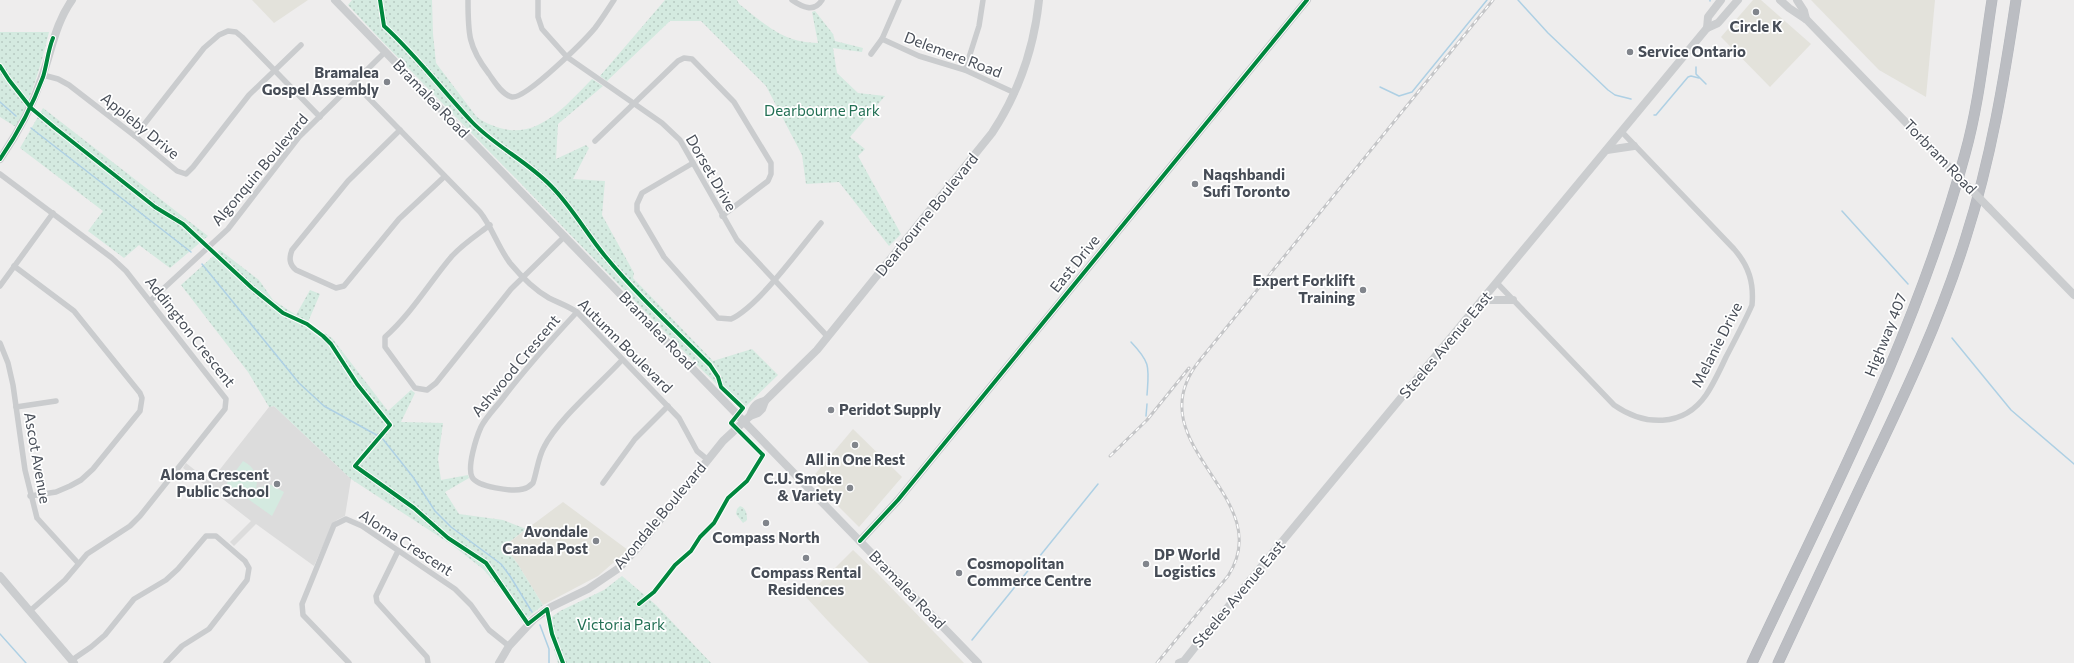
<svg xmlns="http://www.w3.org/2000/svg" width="2074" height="663" viewBox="0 0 2074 663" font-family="Commissioner,sans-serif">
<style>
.commercial{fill:#e3e2db}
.education{fill:#dcdcdc}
.green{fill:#d4eae0}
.park{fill:url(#park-dots)}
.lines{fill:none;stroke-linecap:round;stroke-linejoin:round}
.stream{stroke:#aed0e4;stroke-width:1.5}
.highway-casing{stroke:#b3b6bc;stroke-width:11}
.street{stroke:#caccce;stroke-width:5.5}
.secondary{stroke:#cbcdcf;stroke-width:8}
.highway{stroke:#bbbdc2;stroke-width:10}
.rail-casing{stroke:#c4c5c7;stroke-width:3}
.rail{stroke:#fff;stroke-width:1.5;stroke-dasharray:4.5;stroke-linecap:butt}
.secondary-bridge{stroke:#cbcdcf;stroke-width:8}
.cycleway-casing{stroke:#fff;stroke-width:6}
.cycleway{stroke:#00873e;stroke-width:4}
.poi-dot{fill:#81858c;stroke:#fff;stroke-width:1.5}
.labels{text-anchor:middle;stroke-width:3.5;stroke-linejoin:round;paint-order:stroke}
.poi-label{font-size:15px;font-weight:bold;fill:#474d57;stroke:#fff;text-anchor:start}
.street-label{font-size:15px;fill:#474d57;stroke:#fff}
.park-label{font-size:15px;fill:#226f54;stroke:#fff}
</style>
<defs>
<pattern id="park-dots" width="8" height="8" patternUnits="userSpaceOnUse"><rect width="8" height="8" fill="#d4eae0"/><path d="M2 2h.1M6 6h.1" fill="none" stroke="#b7cac2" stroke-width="1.8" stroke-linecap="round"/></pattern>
</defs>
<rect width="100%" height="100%" fill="#eeeded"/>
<g class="commercial">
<path d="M 252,0 L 308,0 L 274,23 Z"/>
<path d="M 1753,0 L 1761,0 L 1811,44 L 1770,87 L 1721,37 Z"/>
<path d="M 1811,0 L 1935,0 L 1926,97 L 1879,70 Z"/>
<path d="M 853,429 L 902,477 L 859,527 L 811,479 Z"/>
<path d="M 563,502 L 628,550 L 598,576 L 543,605 L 517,563 L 504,546 Z"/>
<path d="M 853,550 L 877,573 L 964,663 L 869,663 L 828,621 L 806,597 Z"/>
</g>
<path class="education" d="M 274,406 L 351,479 L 345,516 L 337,520 L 332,525 L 314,566 L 256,524 L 234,546 L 230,542 L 251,521 L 183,468 L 186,463 L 210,482 L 269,407 Z"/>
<path class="green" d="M 243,461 C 254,467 259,476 256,488 L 271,485 L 284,492 L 272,516 L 248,499 L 249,496 L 227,485 L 227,483 Z"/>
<g class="park">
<path d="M 352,0 L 432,0 L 433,34 L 436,63 L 476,116 C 484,123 491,125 500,128 C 539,140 568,103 592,79 L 603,86 L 558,124 L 556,159 L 586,145 L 589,148 L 573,179 L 605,181 L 602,215 L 634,273 L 633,278 L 713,361 L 752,349 L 778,375 L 743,409 L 703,371 L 378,37 L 348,5 Z"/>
<path d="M 665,0 L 737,0 L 739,4 C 765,24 783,43 818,43 L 812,12 L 815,11 L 833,34 L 835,41 L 863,48 L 862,52 L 833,48 L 837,73 L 858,93 L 885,96 L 850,137 L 865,149 L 858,156 L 901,234 L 889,246 L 839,182 L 806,184 L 802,155 L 766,86 L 701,21 L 670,21 L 607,81 L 600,76 Z"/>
<path d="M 0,32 L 49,32 C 41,65 32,96 16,127 L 0,117 Z"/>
<path d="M 43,108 L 208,236 L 170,268 L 139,245 L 124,258 L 88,231 L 103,211 L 20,148 Z"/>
<path d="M 220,250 L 259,280 L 273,300 L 296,315 L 310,290 L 320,294 L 308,322 L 332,338 L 388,411 L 411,390 L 415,393 L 401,422 L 443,423 L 438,459 L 441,480 L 468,475 L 469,478 L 445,492 L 459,514 L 503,520 L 526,529 L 504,546 L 517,563 L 543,605 L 522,622 L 504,593 L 483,569 L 452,545 L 351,479 L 274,406 L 269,407 L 248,372 L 181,285 Z"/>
<path d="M 740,506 C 746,508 747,514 747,520 L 743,523 L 736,514 L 737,509 Z"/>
<path d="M 622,576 L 656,605 L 711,663 L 558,663 L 546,621 L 560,611 L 604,590 Z"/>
</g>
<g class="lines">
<g class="stream">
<path d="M 1518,0 L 1548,33 L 1608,90 L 1615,95 L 1631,99"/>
<path d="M 1710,1 L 1710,0"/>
<path d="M 1696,67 L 1696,74 L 1706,84"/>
<path d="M 1380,87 L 1399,96 L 1412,92 L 1487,0"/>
<path d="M 0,102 L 16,116"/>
<path d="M 1654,115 L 1656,115 L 1688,77 L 1691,76 L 1699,78"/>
<path d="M 31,128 L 191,252"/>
<path d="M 1842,211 L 1908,284"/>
<path d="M 202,264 L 299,383 L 324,406 L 382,438 L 413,477 L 435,511 L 451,527 L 501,564 L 510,576 L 532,612"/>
<path d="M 1952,338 L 2011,410 L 2074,464"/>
<path d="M 1131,342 C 1151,363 1149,367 1147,395"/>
<path d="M 1146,416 L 1147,404"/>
<path d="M 540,625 L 549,649 L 549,663"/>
<path d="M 0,634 L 26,663"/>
<path d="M 972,640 L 1098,484"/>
</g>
<defs>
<g id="highway">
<path d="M 1752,663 C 1830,497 1917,332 1965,154 C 1979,104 1984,51 1992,0"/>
<path d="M 1778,663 C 1808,599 1837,536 1867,473 C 1904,396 1941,318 1966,237 C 1991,159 2004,80 2016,0"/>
</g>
</defs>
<use href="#highway" class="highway-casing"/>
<g class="street">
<path d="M 468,0 C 468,33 468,47 489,74 C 494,81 502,95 512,97 C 526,99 585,40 595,28 C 602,19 608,9 614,0"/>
<path d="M 538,0 L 538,17 L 542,29 L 567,57 L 662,123 L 680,140 L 737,240 L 828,337"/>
<path d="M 792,0 C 802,7 814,13 822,0"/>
<path d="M 882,39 L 919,56 L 965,70 L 1015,93"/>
<path d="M 871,54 L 882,39 L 899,0"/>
<path d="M 965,70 L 979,26 L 983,0"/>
<path d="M 43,75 L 58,79 L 69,85 L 135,136 L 177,171 L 186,174 L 193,167 L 249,95 L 301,45"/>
<path d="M 354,83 L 480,212 C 492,227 498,247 510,263 C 520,275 535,290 549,298 C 559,303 568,306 577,312 L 679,418 L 697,451 L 708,460"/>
<path d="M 400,130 L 348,181 L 292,250 C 289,258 289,264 296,270 L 336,288 L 344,286 L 399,219 L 444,177"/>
<path d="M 135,136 L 204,48 L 219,35 L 228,31 L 236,32 L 242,37 L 320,117"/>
<path d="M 595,141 L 678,61 L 684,58 L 692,59 L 734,102 L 771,163 L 771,174 L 768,181 L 722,216"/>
<path d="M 693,163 L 642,193 L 637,204 L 637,211 L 664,257 L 718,318 L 731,319 C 759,306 800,248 821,223"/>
<path d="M 0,174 L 112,258 L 126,271 L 226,399 L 225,409 L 140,516 L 130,526 L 87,554 L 65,580 L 31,610"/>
<path d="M 490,225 C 477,235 463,244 452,256 C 429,283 412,313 385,337 L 385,347 L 415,388 L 427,390 L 436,383 L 511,289 L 565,236"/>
<path d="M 14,266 L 74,311 L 140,393 L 142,398 L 140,411 L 93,469 L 81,480 L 70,486 L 56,492 L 30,496"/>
<path d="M 1497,283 L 1614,405 C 1644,426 1683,428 1706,395 C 1714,383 1720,370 1726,357 C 1735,340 1744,323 1752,305 C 1754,283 1749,266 1734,249 L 1622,132"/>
<path d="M 0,286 L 53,213"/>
<path d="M 150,301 L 228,229 L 299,137 L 385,52"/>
<path d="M 577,312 C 551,340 526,368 503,398 C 496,407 486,417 481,427 C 476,438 467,467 472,477 C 477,487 513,492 523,489 C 528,488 530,486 533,483 C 537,471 538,458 544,447 C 558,419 600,384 622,360"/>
<path d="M 0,343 L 8,363 L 13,385 L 25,470 L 37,518 L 78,563"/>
<path d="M 16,407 L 56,401"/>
<path d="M 603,483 L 635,439 L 668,406"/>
<path d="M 398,551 L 376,596 L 377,602 L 427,657 L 428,663"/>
<path d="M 72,660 L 91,647 L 105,635 L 134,599 L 166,580 L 178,569 L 206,536 L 216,536 L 245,561 L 249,568 L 247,580 L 209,629 L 182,646 L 166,663"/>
<path d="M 349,663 L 303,615 L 302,604 L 334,525 L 346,519 L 362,526 L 455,589 L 471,605 L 489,630 L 509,646"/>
</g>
<g class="secondary">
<path d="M 335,0 L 978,663"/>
<path d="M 1780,0 L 1789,8 L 1807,20 L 1948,166"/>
<path d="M 1797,0 L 1804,11 L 1806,19"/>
<path d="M 1707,28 L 1708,17 L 1721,0"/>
<path d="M 1607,150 L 1634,146"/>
<path d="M 0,159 C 18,133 32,107 42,77 C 52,50 55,24 72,0"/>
<path d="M 1989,208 L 2074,295"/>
<path d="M 1482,300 L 1513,300"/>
<path d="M 750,416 C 753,406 756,403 765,401 L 817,350 L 992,133 C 1019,92 1034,49 1039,0"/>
<path d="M 860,541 L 898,500 L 1307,0"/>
<path d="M 0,576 L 74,663"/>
<path d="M 499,663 L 509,646 L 534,619 L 551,607 L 588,589 L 619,568 L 639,546 L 723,441 L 750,416 L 758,413 L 762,409 L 765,401"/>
<path d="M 1179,663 L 1184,661 L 1199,642 L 1707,28 L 1718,23 L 1738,0"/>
</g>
<use href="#highway" class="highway"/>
<defs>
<g id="rail">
<path d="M 1110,456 L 1147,420 L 1189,368"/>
<path d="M 1157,663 L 1228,576 C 1280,496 1132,444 1200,360 L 1493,0"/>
</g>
</defs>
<use href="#rail" class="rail-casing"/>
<use href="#rail" class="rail"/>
<path class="secondary-bridge" d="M 1948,166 L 1989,208"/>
<defs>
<g id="cycleway">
<path d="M 380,0 L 384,26 C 416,55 442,90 472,122 C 496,147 527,161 551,186 C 572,207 586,233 605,256 C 637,295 674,329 710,365 L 718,377 L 721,387 L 743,408 L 731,423 L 763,455 L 747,481 L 728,498 L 714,523 L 700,537 L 691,551 L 675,565 L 654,592 L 639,604"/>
<path d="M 0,66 L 9,80 L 31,108 L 55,128 L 155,207 L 183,224 L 252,288 L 283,313 L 307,324 L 323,336 L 331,344 L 357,384 L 390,425 L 355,466 L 414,508 L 448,538 L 486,563 L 528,624 L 547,609 L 552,634 L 563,663"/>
<path d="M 0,159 C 18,133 32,107 43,77 C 47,64 48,50 53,38"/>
<path d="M 860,541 L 898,500 L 1307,0"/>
</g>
</defs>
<use href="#cycleway" class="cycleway-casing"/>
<use href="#cycleway" class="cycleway"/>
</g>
<g class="poi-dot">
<circle cx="1756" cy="12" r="4"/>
<circle cx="1630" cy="52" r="4"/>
<circle cx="387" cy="82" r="4"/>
<circle cx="1195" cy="184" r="4"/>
<circle cx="1363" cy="290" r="4"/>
<circle cx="831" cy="410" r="4"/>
<circle cx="855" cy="445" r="4"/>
<circle cx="277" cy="484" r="4"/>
<circle cx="850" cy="488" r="4"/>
<circle cx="766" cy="523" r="4"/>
<circle cx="596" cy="541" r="4"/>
<circle cx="806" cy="558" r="4"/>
<circle cx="1146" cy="564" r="4"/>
<circle cx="959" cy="573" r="4"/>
</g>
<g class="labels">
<g class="poi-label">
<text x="1756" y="32" text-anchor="middle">Circle K</text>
<text x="1638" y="57">Service Ontario</text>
<text x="379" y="78" text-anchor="end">Bramalea<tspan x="379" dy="17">Gospel Assembly</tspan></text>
<text x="1203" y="180">Naqshbandi<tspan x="1203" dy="17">Sufi Toronto</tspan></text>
<text x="1355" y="286" text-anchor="end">Expert Forklift<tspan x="1355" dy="17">Training</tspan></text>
<text x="839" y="415">Peridot Supply</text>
<text x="855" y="465" text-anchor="middle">All in One Rest</text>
<text x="269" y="480" text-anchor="end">Aloma Crescent<tspan x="269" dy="17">Public School</tspan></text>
<text x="842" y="484" text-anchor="end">C.U. Smoke<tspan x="842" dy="17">&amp; Variety</tspan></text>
<text x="588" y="537" text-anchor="end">Avondale<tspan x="588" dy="17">Canada Post</tspan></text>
<text x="766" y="543" text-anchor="middle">Compass North</text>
<text x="1154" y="560">DP World<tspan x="1154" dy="17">Logistics</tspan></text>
<text x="967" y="569">Cosmopolitan<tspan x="967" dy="17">Commerce Centre</tspan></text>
<text x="806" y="578" text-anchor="middle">Compass Rental<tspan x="806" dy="17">Residences</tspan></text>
</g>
<g class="street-label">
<text transform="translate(953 55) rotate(21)" y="5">Delemere Road</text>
<text transform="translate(431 99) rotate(46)" y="5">Bramalea Road</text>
<text transform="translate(140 126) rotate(39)" y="5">Appleby Drive</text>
<text transform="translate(1940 157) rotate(46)" y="5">Torbram Road</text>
<text transform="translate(260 170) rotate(-50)" y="5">Algonquin Boulevard</text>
<text transform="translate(711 173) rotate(60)" y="5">Dorset Drive</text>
<text transform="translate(927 215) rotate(-51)" y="5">Dearbourne Boulevard</text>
<text transform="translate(1075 264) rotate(-51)" y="5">East Drive</text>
<text transform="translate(657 331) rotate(46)" y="5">Bramalea Road</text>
<text transform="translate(190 332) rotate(52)" y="5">Addington Crescent</text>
<text transform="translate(1886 335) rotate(-68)" y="5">Highway 407</text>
<text transform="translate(1446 345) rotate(-50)" y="5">Steeles Avenue East</text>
<text transform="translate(1717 345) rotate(-63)" y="5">Melanie Drive</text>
<text transform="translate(625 346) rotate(45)" y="5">Autumn Boulevard</text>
<text transform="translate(516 366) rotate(-50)" y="5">Ashwood Crescent</text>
<text transform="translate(37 458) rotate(80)" y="5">Ascot Avenue</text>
<text transform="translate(660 516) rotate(-50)" y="5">Avondale Boulevard</text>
<text transform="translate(406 543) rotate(33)" y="5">Aloma Crescent</text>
<text transform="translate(907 590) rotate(46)" y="5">Bramalea Road</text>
<text transform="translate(1239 594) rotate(-50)" y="5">Steeles Avenue East</text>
</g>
<g class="park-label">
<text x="822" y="116">Dearbourne Park</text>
<text x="621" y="630">Victoria Park</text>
</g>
</g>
</svg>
